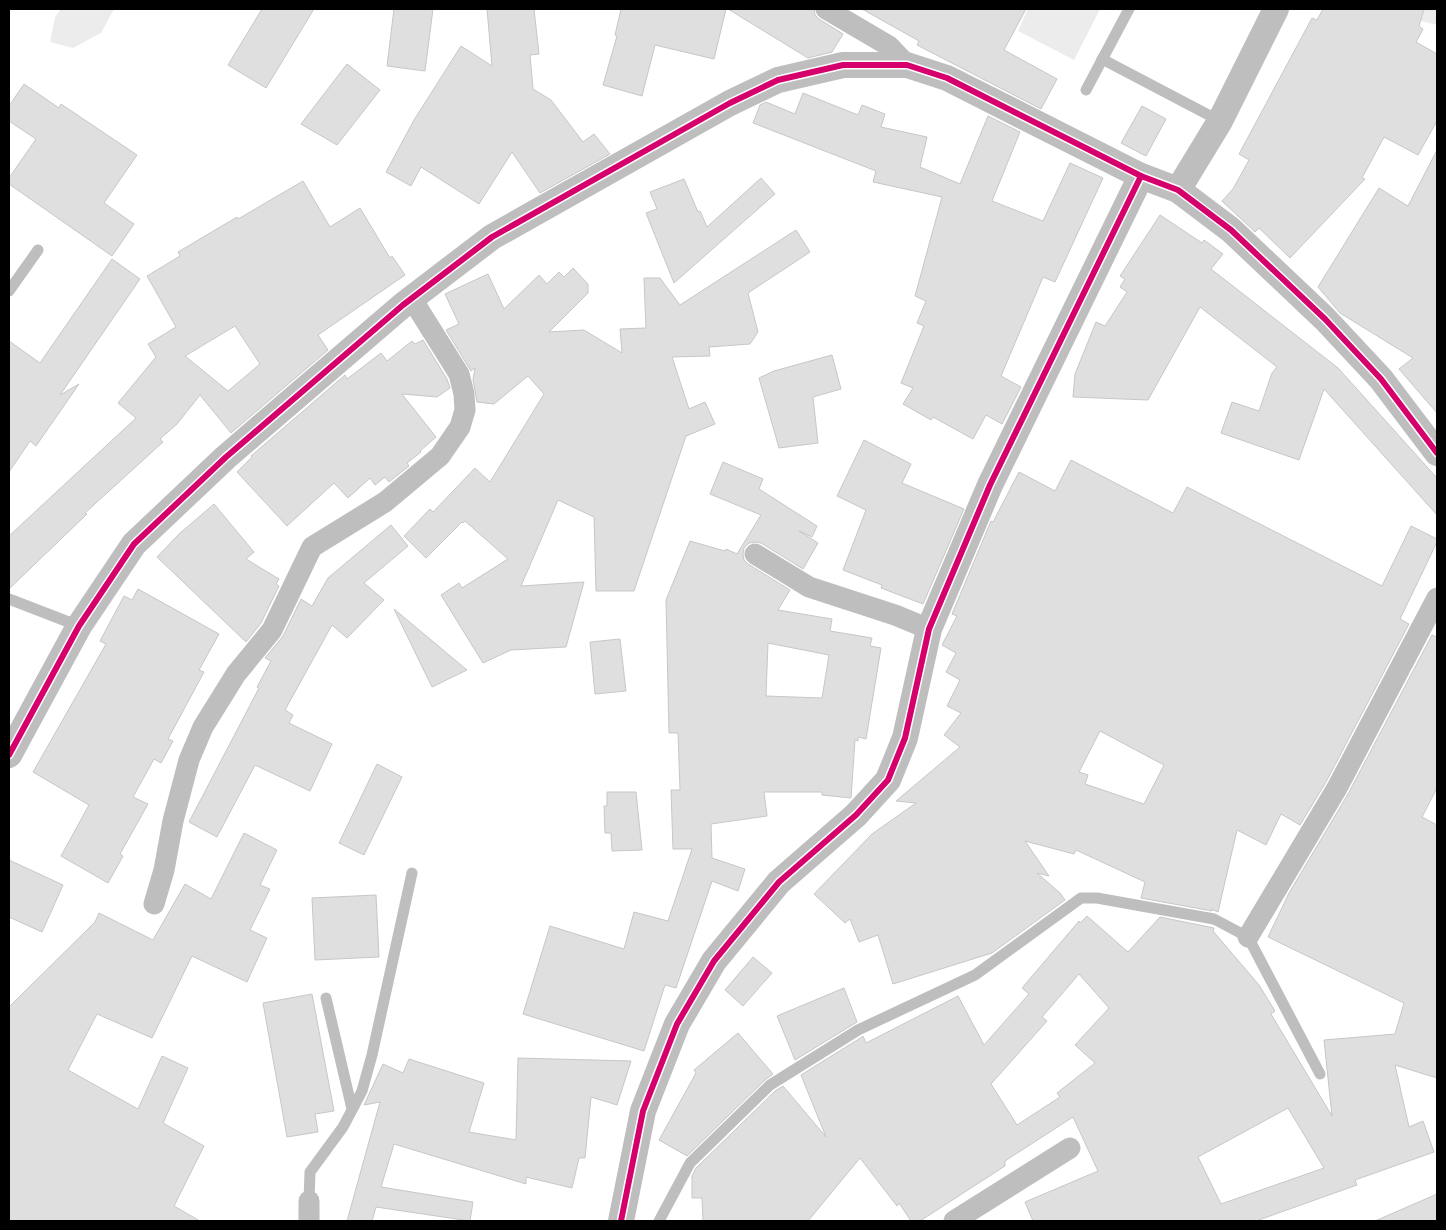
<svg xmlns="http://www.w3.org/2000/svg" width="1446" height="1230" viewBox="0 0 1446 1230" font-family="'DM Sans',sans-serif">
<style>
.green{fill:#ececec}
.building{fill:#dfdfdf;stroke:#c7c7c7;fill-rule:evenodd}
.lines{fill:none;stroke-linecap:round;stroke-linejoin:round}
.service{stroke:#bebebe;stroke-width:11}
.minor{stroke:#bebebe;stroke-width:21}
.tertiary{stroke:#bebebe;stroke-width:26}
.cycleway-casing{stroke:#fff;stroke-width:9}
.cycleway{stroke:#d6006c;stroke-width:6}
</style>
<rect width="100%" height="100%" fill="#fff"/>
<g class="green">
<path d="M 61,9 L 114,9 L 101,33 L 73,48 L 50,42 L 55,17 Z"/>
<path d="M 1028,9 L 1100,9 L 1074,60 L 1018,31 Z"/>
<path d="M 1424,9 L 1437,9 L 1437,25 L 1421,21 Z"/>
</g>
<g class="building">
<path d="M 262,9 L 314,9 L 266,88 L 228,65 Z"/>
<path d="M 394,9 L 433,9 L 425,71 L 387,66 Z"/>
<path d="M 487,9 L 534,9 L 539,54 L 530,55 L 533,89 L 551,100 L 583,142 L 594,134 L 610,154 L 540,193 L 512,152 L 479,204 L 421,167 L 411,186 L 386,172 L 414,120 L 461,46 L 492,66 Z"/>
<path d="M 621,9 L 726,9 L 714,59 L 655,45 L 642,96 L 603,85 L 617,36 L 615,35 Z"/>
<path d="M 728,9 L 814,9 L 815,15 L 819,19 L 843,34 L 832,52 L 808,58 Z"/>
<path d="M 862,9 L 1026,9 L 1004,50 L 1057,79 L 1041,109 L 917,45 L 919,41 Z"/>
<path d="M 1323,9 L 1424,9 L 1419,26 L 1423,29 L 1416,42 L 1437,54 L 1437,121 L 1418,155 L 1384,137 L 1362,178 L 1365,179 L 1290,258 L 1259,228 L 1255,232 L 1222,201 L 1233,189 L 1249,160 L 1239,154 L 1312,18 L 1317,20 Z"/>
<path d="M 347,64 L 380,90 L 337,145 L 301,124 Z"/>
<path d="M 24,84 L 59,108 L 61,104 L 137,155 L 104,203 L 134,224 L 112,256 L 9,184 L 9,178 L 36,139 L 9,121 L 9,106 Z"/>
<path d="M 803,93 L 858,115 L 862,105 L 885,114 L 881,127 L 927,137 L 920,167 L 960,184 L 988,116 L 1020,132 L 992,201 L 1043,221 L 1070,163 L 1103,178 L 1055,282 L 1043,277 L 1001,376 L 1021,387 L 1002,424 L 986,415 L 973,439 L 933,417 L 931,420 L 903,404 L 913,388 L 901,383 L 924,326 L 917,323 L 926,301 L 915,296 L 942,197 L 873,182 L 876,171 L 753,123 L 760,105 L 766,102 L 795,114 Z"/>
<path d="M 1142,106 L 1166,119 L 1146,156 L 1121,143 Z"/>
<path d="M 1437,150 L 1437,413 L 1399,369 L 1413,358 L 1340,313 L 1318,287 L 1379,188 L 1408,206 Z"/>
<path d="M 761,178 L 775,194 L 674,283 L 646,213 L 657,209 L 650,192 L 684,179 L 698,212 L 700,211 L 707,227 Z"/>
<path d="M 303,181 L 330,227 L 360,208 L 390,258 L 392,256 L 405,275 L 318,335 L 328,350 L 231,433 L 200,395 L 177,424 L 160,439 L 163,442 L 85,513 L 87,514 L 9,589 L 9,536 L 136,418 L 118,403 L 156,357 L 148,344 L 176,327 L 147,276 L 180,256 L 178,252 L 237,217 L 238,219 ZM 235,326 L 260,364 L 228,391 L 185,356 Z"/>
<path d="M 1160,215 L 1202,243 L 1204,240 L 1223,254 L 1211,269 L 1338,368 L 1437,478 L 1437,515 L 1324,389 L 1299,460 L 1221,433 L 1232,402 L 1259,411 L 1272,373 L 1277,367 L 1200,307 L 1148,400 L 1073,397 L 1075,374 L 1096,322 L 1105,326 L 1127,292 L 1120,287 L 1125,279 L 1120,276 Z"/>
<path d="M 796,230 L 810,252 L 748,293 L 758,332 L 750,344 L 709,347 L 710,356 L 672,357 L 689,409 L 705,402 L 715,424 L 686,436 L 634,591 L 596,591 L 594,517 L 558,500 L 521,586 L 584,582 L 566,647 L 511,650 L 483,663 L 441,595 L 459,583 L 462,588 L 508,559 L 465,521 L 463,523 L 462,522 L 426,558 L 404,536 L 430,509 L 433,512 L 475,468 L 490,482 L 544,394 L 528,376 L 494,404 L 477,402 L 473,380 L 475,368 L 471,371 L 446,330 L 459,324 L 445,294 L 488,274 L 504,309 L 539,275 L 547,284 L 559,272 L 564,277 L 573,268 L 588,284 L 588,293 L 549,332 L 584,330 L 622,353 L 620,329 L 646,328 L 644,278 L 660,278 L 680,305 Z"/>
<path d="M 112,259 L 140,279 L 60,395 L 79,384 L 36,446 L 30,441 L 9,472 L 9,341 L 40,363 Z"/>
<path d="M 423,340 L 447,379 L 450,388 L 437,397 L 402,394 L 436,437 L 420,451 L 421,452 L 407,463 L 409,466 L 389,482 L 385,477 L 375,485 L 370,478 L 348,498 L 334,483 L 287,526 L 237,472 L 252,457 L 251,456 L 345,375 L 347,379 L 381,353 L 387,361 L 412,341 L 415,344 Z"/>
<path d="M 832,355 L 841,389 L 813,397 L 818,443 L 779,448 L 759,378 L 774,371 Z"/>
<path d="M 864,440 L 911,464 L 902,483 L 964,509 L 923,604 L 881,588 L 882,585 L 843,570 L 866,510 L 837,496 Z"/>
<path d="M 1071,460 L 1173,513 L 1187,487 L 1382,586 L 1411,526 L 1437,539 L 1437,542 L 1400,619 L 1409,624 L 1326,782 L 1300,825 L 1281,814 L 1266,845 L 1237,830 L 1218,912 L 1211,909 L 1212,911 L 1141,898 L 1145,882 L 1076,850 L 1074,854 L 1025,841 L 1049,876 L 1037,873 L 1060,893 L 1065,900 L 992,953 L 893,984 L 878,935 L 859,942 L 850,919 L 845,923 L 814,894 L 872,834 L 916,803 L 896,801 L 960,747 L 944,735 L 961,713 L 947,706 L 960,680 L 946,672 L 956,653 L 942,645 L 957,616 L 952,614 L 991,521 L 993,522 L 1019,472 L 1055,491 ZM 1100,731 L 1164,765 L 1144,804 L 1085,784 L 1088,775 L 1079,772 Z"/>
<path d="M 723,462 L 763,479 L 759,489 L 817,526 L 812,537 L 799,531 L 818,543 L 803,569 L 761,543 L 755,542 L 749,543 L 744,548 L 743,554 L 744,560 L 748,564 L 790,590 L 778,610 L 832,619 L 830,631 L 872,638 L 870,646 L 881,648 L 866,739 L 858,737 L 858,741 L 855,740 L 851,798 L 822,795 L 822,792 L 764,792 L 767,816 L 711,824 L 712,858 L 745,869 L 738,891 L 712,881 L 676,988 L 665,985 L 644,1051 L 523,1014 L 550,926 L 624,949 L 634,912 L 668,921 L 692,849 L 673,849 L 671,790 L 680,790 L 678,733 L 669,733 L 666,600 L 690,541 L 725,551 L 726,549 L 737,554 L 761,515 L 710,494 ZM 768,643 L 829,655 L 822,698 L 766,696 Z"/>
<path d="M 214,504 L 254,552 L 246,559 L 279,579 L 276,584 L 279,586 L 261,623 L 246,642 L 157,557 L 179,534 Z"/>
<path d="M 391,525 L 408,546 L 364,583 L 384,600 L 347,638 L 332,625 L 285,710 L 293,715 L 289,723 L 332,744 L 310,791 L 255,765 L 217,837 L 189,822 L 259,688 L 257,687 L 271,661 L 265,658 L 283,636 L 301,599 L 312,606 L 328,578 Z"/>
<path d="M 138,589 L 219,634 L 199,670 L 204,672 L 168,739 L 173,741 L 161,763 L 154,759 L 133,797 L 148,804 L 120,854 L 123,856 L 108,883 L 61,856 L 89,805 L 33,772 L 106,644 L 100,641 L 124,596 L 132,600 Z"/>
<path d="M 394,609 L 467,670 L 432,687 Z"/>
<path d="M 1432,635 L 1437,637 L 1437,788 L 1422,817 L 1437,825 L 1437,1078 L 1395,1065 L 1409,1127 L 1423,1121 L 1434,1152 L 1355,1180 L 1357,1185 L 1256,1221 L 1033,1221 L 1025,1202 L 1098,1171 L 1073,1117 L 1005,1161 L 1005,1166 L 920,1221 L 911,1221 L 899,1203 L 897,1206 L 860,1158 L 808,1221 L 703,1221 L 702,1198 L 692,1198 L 692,1176 L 696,1168 L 775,1091 L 783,1086 L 826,1137 L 801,1075 L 862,1037 L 863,1036 L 866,1043 L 958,996 L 984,1045 L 1029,994 L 1022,988 L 1079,921 L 1080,923 L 1087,916 L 1128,952 L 1160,917 L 1214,928 L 1213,931 L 1259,985 L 1275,1011 L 1271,1014 L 1332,1116 L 1324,1040 L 1395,1034 L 1404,1003 L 1268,937 L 1289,893 L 1348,794 ZM 1079,974 L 1109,1008 L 1075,1045 L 1095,1063 L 1057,1093 L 1060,1097 L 1017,1125 L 991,1084 L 1047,1021 L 1042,1017 ZM 1288,1108 L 1324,1168 L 1221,1204 L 1198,1157 Z"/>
<path d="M 620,639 L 626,691 L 595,694 L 590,642 Z"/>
<path d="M 377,764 L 402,777 L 364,855 L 339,843 Z"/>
<path d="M 607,792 L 636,792 L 642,850 L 612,851 L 611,833 L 605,833 L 604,806 L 607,806 Z"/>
<path d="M 244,833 L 277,850 L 260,885 L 270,889 L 250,930 L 267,938 L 247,982 L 192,956 L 152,1038 L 97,1014 L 68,1070 L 138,1109 L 162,1056 L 188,1068 L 163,1123 L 204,1146 L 174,1206 L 200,1221 L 9,1221 L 9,1007 L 95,922 L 99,913 L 153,940 L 185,884 L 211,899 Z"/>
<path d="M 9,860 L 63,885 L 42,932 L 9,917 Z"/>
<path d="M 376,895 L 379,957 L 315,960 L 312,898 Z"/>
<path d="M 753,957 L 772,973 L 743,1006 L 725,990 Z"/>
<path d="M 844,988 L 857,1022 L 795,1060 L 777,1016 Z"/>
<path d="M 312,994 L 334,1111 L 315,1114 L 318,1132 L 287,1137 L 263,1003 Z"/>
<path d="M 738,1033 L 773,1074 L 765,1080 L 687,1156 L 659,1140 L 696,1073 L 694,1070 Z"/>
<path d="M 518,1058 L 631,1061 L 617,1105 L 591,1097 L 585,1158 L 579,1158 L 572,1188 L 526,1177 L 526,1184 L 394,1144 L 381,1187 L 473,1202 L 470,1221 L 376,1207 L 372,1221 L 347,1221 L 380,1102 L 364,1105 L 383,1064 L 403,1073 L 409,1059 L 484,1083 L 469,1132 L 516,1140 Z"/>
<path d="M 1437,1194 L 1437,1221 L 1375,1221 Z"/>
</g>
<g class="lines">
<g class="service">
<path d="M 1102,59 L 1220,121"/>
<path d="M 1086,90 L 1129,9"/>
<path d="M 9,291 L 38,250"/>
<path d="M 9,599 L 79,626"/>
<path d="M 326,998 L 352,1109"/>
<path d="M 309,1201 L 310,1172 L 343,1127 L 362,1091 L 372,1055 L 412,873"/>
<path d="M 659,1221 L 690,1163 L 770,1085 L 858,1030 L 975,975 L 1081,898 L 1097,898 L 1214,919 L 1248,937 L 1320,1074"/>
</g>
<g class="minor">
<path d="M 826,9 L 889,46 L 907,65"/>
<path d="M 755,554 L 809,587 L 895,615 L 929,629"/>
<path d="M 154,904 L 164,870 L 173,821 L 189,760 L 203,727 L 236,674 L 272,630 L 312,547 L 385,502 L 440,456 L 460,427 L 465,410 L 464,394 L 459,374 L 412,299"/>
<path d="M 1248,937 L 1337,788 L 1437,598"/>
<path d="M 309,1201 L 309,1221"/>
<path d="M 954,1221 L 1070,1148"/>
</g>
<g class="tertiary">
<path d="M 1178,190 L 1220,121 L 1276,9"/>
<path d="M 9,755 L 79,626 L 134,544 L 226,457 L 403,305 L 492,237 L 730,103 L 778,80 L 843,65 L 907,65 L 947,78 L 1141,176 L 1178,190 L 1231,230 L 1325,319 L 1381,379 L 1437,453"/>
<path d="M 621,1221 L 643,1111 L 677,1024 L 714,961 L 779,882 L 856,815 L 888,780 L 905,738 L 929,629 L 990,485 L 1141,176"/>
</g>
<defs>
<g id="cycleway">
<path d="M 9,755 L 79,626 L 134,544 L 226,457 L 403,305 L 492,237 L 730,103 L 778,80 L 843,65 L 907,65 L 947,78 L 1141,176 L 1178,190 L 1231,230 L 1325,319 L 1381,379 L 1437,453"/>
<path d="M 621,1221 L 643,1111 L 677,1024 L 714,961 L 779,882 L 856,815 L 888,780 L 905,738 L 929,629 L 990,485 L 1141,176"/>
</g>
</defs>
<use href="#cycleway" class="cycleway-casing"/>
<use href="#cycleway" class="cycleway"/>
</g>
<rect width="1446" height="1230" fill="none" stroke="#000000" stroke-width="20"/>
</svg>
